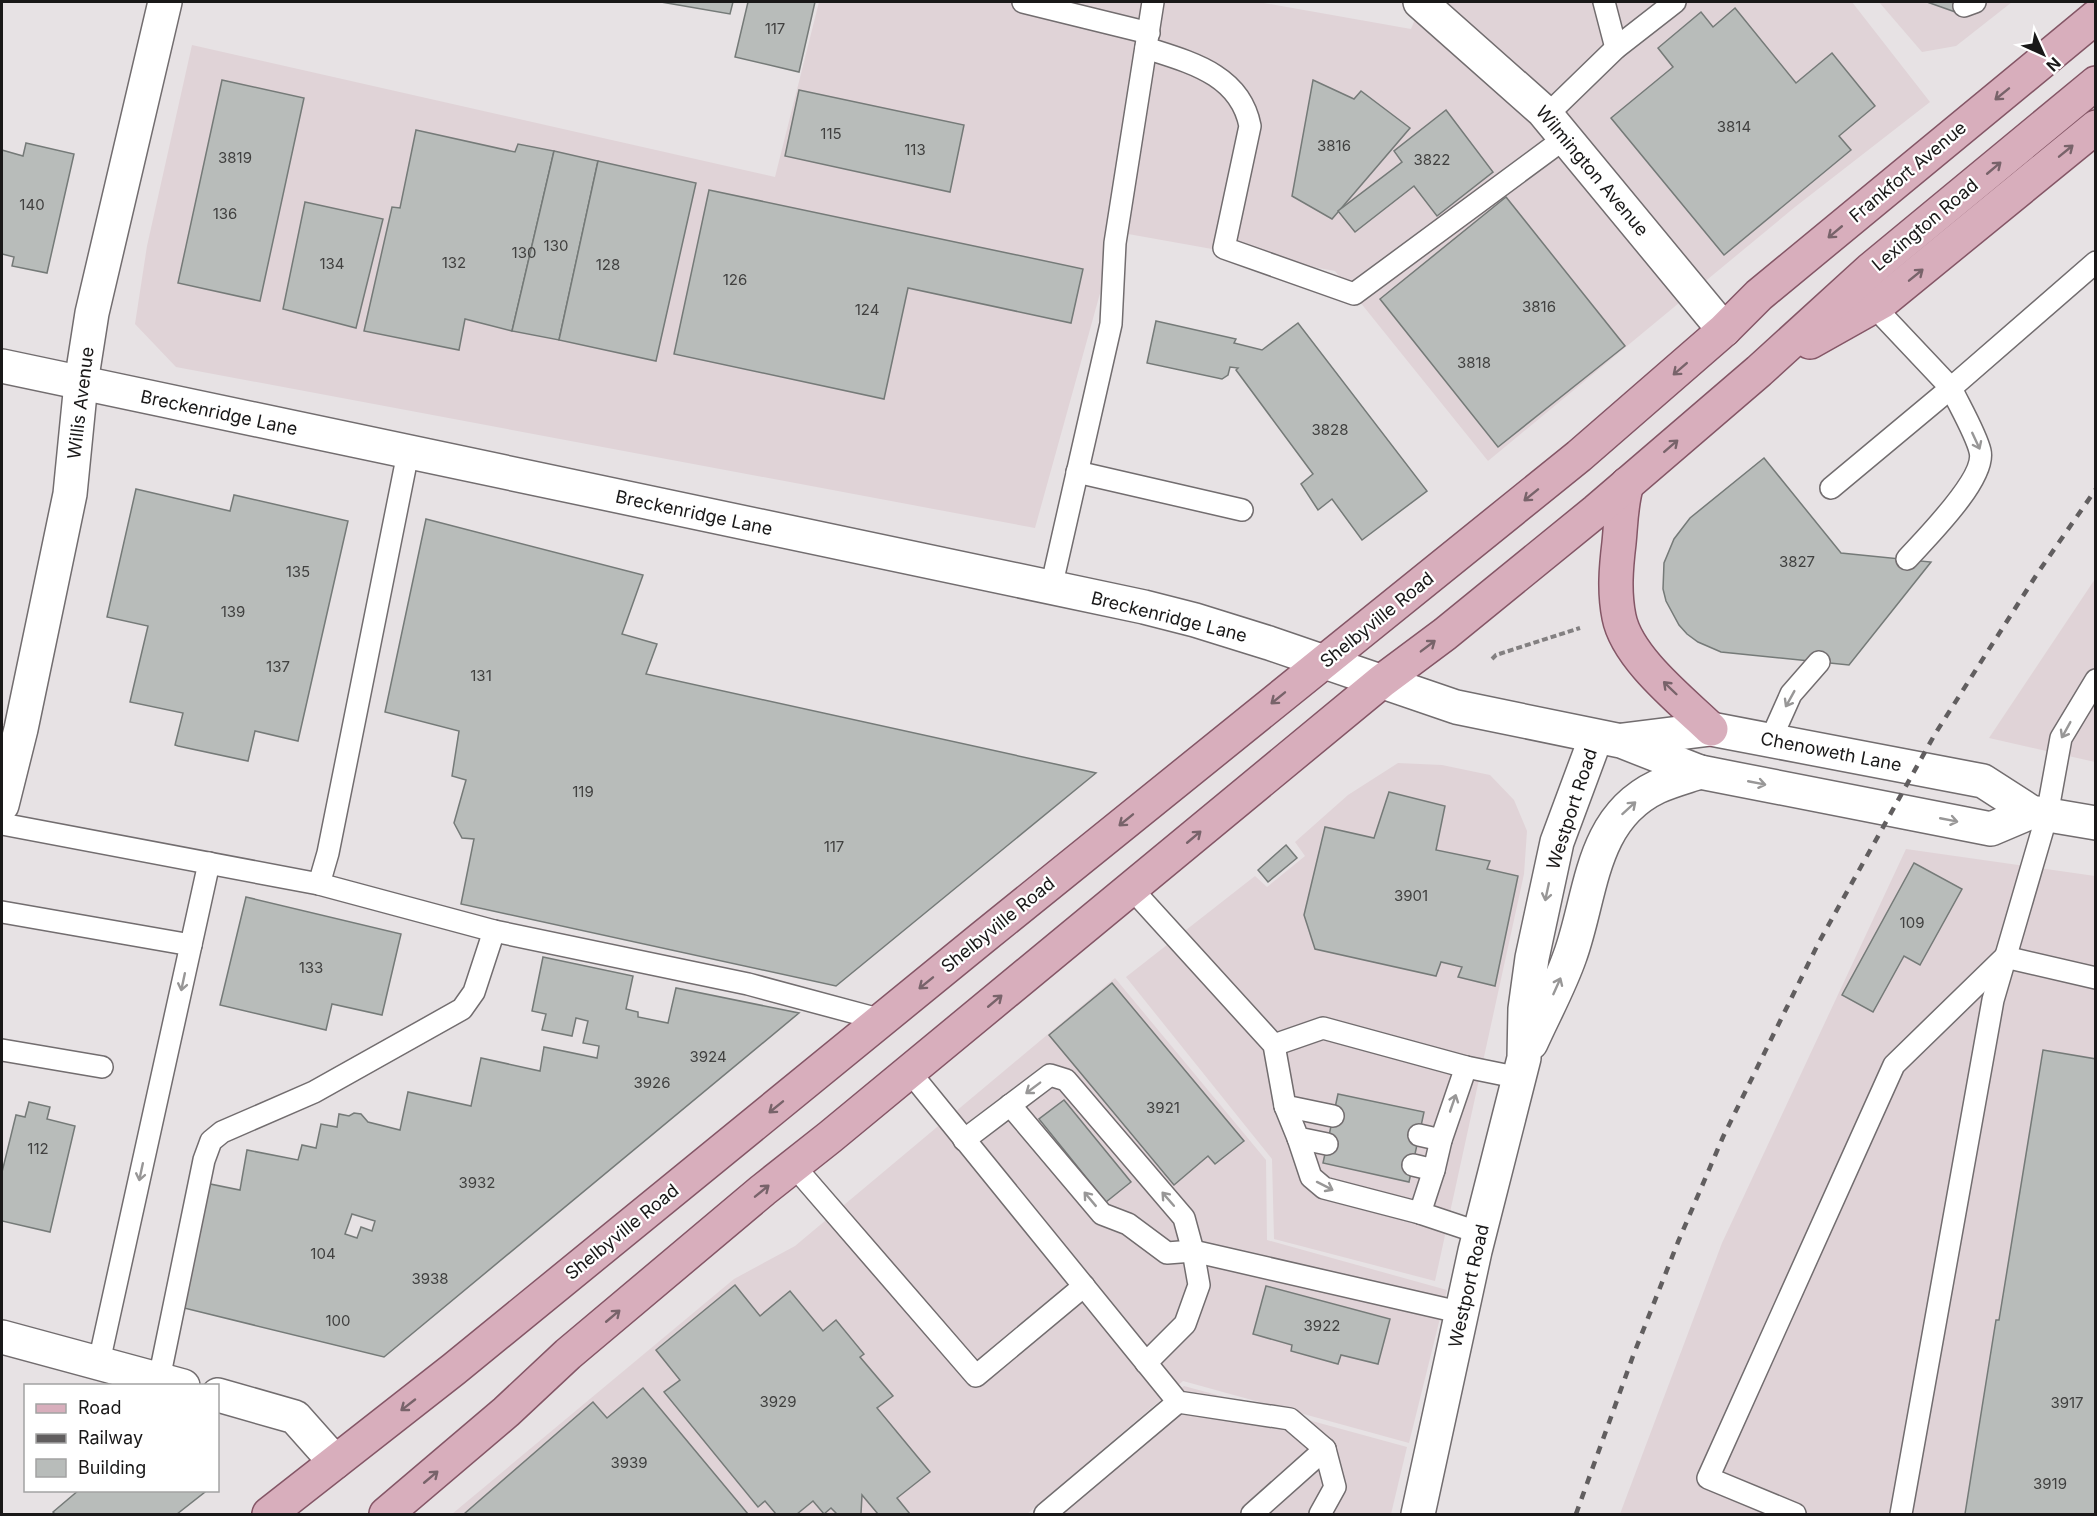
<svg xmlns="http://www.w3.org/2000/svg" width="2097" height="1516" viewBox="0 0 2097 1516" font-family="Inter,sans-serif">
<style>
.built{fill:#e0d3d7}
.building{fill:#b8bcba;stroke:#757a78;stroke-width:1.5;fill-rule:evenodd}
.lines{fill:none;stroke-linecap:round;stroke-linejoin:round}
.lane-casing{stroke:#726d6f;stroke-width:24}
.street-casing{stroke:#726d6f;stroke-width:36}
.secondary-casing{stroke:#726d6f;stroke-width:36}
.primary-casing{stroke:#845666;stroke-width:36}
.path{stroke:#838081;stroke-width:4;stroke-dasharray:6 3;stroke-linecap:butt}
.lane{stroke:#fff;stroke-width:21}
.street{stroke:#fff;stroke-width:33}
.secondary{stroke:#fff;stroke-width:33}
.primary{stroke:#d8aebc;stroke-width:33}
.rail{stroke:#615e5f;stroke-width:4.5;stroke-dasharray:8 8;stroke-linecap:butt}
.oneway{stroke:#78636a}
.oneway2{stroke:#989797}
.labels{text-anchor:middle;stroke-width:4.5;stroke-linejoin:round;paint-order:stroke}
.number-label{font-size:15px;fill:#414140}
.street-label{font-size:18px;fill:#191818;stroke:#fff}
</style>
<rect width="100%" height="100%" fill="#e7e2e4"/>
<g class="built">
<path d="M 819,2 L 1258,2 L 1411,29 L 1422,2 L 1852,2 L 1930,102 L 1795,207 L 1488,461 L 1335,271 L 1117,232 L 1035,528 L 176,367 L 135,324 L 147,246 L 192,45 L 775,177 Z"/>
<path d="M 1879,2 L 2012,2 L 1956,46 L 1922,52 Z"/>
<path d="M 2095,579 L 2095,762 L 1989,738 Z"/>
<path d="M 1398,763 L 1442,765 L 1490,775 L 1514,800 L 1527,831 L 1524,874 L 1435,1281 L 1274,1239 L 1272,1159 L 1126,977 L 1255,876 L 1267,887 L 1305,856 L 1295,842 L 1348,795 Z"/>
<path d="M 1906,849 L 2095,876 L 2095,1514 L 1620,1514 L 1722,1243 Z"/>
<path d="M 1115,978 L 1266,1160 L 1267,1240 L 1447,1290 L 1409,1443 L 1183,1381 L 1027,1514 L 452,1514 L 734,1279 L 795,1246 Z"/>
<path d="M 1184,1386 L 1407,1447 L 1391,1514 L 1034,1514 Z"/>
</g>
<g class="building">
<path d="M 661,2 L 733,2 L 730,14 Z"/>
<path d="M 748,2 L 815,2 L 799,72 L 735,57 Z"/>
<path d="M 1927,2 L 1966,2 L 1961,14 Z"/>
<path d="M 1735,8 L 1796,83 L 1832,53 L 1875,106 L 1839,136 L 1851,150 L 1724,255 L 1611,118 L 1673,67 L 1658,48 L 1701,12 L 1713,27 Z"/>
<path d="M 222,80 L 304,98 L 260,301 L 178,283 Z"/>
<path d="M 1313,80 L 1354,99 L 1361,91 L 1410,128 L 1332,219 L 1292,196 Z"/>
<path d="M 799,90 L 964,125 L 950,192 L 785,156 Z"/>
<path d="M 1446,110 L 1493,172 L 1437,216 L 1414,186 L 1355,232 L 1338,211 L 1402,162 L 1394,151 Z"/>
<path d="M 416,130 L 515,152 L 518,144 L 554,151 L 512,331 L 465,319 L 459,350 L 364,331 L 392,207 L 400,208 Z"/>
<path d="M 26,143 L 74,154 L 47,273 L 12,266 L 14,257 L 2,254 L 2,150 L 23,156 Z"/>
<path d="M 554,151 L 598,161 L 559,340 L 512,331 Z"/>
<path d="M 598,161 L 696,183 L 656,361 L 559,340 Z"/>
<path d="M 709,190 L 1083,269 L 1071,323 L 908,288 L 884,399 L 674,354 Z"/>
<path d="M 1506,197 L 1625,346 L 1498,447 L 1380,299 Z"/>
<path d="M 305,202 L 383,219 L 356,328 L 283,309 Z"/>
<path d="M 1156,321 L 1236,339 L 1234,343 L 1262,350 L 1298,323 L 1427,491 L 1362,540 L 1332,499 L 1318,510 L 1301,484 L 1313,474 L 1236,370 L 1238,368 L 1230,367 L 1228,375 L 1222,379 L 1147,363 Z"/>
<path d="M 1764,458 L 1841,553 L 1931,562 L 1849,665 L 1721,652 L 1698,642 L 1687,634 L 1679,625 L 1666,601 L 1663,589 L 1664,563 L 1674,539 L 1690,518 Z"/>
<path d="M 136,489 L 230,511 L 234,495 L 348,521 L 298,741 L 255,731 L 248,761 L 178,746 L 175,745 L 183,713 L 130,702 L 148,626 L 107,617 Z"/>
<path d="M 426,519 L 643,575 L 622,634 L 657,644 L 646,674 L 1096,773 L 836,986 L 461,904 L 474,839 L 462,838 L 454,823 L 466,780 L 452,776 L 459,731 L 385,712 Z"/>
<path d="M 1389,792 L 1445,806 L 1436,850 L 1490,861 L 1487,869 L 1518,876 L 1495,986 L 1458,977 L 1462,967 L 1441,962 L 1436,976 L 1315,949 L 1304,915 L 1325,827 L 1374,838 Z"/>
<path d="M 1286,845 L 1297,858 L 1268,882 L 1258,870 Z"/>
<path d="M 1914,863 L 1962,889 L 1920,965 L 1904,956 L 1873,1012 L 1842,995 Z"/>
<path d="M 246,897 L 401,934 L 382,1015 L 332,1004 L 326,1030 L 220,1005 Z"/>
<path d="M 543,957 L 633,976 L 626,1009 L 638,1012 L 638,1017 L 668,1023 L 676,988 L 799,1013 L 384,1357 L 184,1308 L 210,1184 L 240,1190 L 247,1150 L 298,1160 L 302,1145 L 316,1148 L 321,1124 L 337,1127 L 339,1114 L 349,1116 L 354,1113 L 361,1114 L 368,1122 L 400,1130 L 408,1092 L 471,1106 L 481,1058 L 540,1071 L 544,1047 L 597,1058 L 599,1046 L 583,1043 L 588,1021 L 576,1018 L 572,1036 L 542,1030 L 546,1014 L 532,1011 ZM 352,1214 L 375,1221 L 372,1231 L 361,1227 L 357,1238 L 345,1234 Z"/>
<path d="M 1112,983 L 1244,1141 L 1215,1164 L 1208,1156 L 1174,1185 L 1049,1035 Z"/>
<path d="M 2043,1050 L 2096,1059 L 2096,1514 L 1965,1514 L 1996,1320 L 1999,1320 Z"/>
<path d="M 1338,1094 L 1424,1112 L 1409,1182 L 1323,1163 Z"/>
<path d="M 1064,1100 L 1131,1182 L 1106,1202 L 1039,1119 Z"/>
<path d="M 29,1102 L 50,1107 L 47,1119 L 75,1126 L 50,1232 L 2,1221 L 2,1172 L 16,1115 L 25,1117 Z"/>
<path d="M 735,1285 L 760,1316 L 790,1291 L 823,1331 L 836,1320 L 864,1354 L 860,1357 L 893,1396 L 877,1408 L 930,1472 L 897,1498 L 910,1514 L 878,1514 L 862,1495 L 861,1514 L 837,1514 L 831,1508 L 824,1514 L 813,1501 L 797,1514 L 776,1514 L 765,1501 L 758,1507 L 664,1392 L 680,1380 L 656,1350 Z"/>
<path d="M 1266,1286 L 1390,1319 L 1378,1364 L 1341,1355 L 1338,1364 L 1291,1351 L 1292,1345 L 1253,1334 Z"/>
<path d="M 643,1388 L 748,1514 L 464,1514 L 593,1402 L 607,1418 Z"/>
<path d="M 79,1490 L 204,1490 L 205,1492 L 177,1514 L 55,1514 L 53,1512 Z"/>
</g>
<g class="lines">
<defs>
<g id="lane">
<path d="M 1023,2 L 1149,33"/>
<path d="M 1604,2 L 1616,48"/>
<path d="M 1964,6 L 1975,2"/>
<path d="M 1146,48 C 1189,62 1240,74 1250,126 L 1224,248 L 1354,294 L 1565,138"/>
<path d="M 1547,115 L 1616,48 L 1675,2"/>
<path d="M 1077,472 L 1242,510"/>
<path d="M 1831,488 L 1951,388 L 1866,298"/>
<path d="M 1907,559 C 1925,539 1987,478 1980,451 C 1976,434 1959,405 1951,388 L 2096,262"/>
<path d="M 1051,588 L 1111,324 L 1115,243 L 1153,2"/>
<path d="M 1770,741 L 1791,694 L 1819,662"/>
<path d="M 2,824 L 319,884 L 328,853 L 408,453"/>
<path d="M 319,884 L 494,931 L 748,984 L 882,1020"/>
<path d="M 1131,888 L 1274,1045 L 1285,1106 L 1333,1116"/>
<path d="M 2,912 L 191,945"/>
<path d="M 1274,1045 L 1323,1028 L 1466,1067 L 1520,1078"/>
<path d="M 2,1050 L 102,1067"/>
<path d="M 909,1071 L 1178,1402 L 1290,1419 L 1325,1449 L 1335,1487 L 1320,1514"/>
<path d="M 1010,1105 L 1102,1214 L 1128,1224 L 1167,1253 L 1193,1251 L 1463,1313"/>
<path d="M 1285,1106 L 1298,1138 L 1327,1144"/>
<path d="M 1419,1135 L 1441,1140"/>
<path d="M 1298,1138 L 1311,1177 L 1324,1188 L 1420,1213 L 1480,1233"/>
<path d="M 964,1140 L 1050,1075 L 1066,1080 L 1184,1218 L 1193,1251 L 1199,1285 L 1185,1324 L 1146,1363"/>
<path d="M 1413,1165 L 1434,1170 L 1441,1140 L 1466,1067"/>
<path d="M 794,1166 L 976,1376 L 1084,1286"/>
<path d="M 1420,1213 L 1434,1170"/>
<path d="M 99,1362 L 209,863"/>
<path d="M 159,1379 L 204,1160 L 211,1141 L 222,1132 L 314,1092 L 462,1009 L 474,992 L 494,931"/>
<path d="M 1045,1514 L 1178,1402"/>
<path d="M 1252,1514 L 1325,1449"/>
<path d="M 1795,1514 L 1708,1478 L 1894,1065 L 2005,957 L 2096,978"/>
<path d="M 1901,1514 L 1993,1000 L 2047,815 L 2061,738 L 2096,680"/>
</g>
<g id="street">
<path d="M 1420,2 L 1543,111 L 1724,330"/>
<path d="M 81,383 L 92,313 L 165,2"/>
<path d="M 2,1337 L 183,1386"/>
<path d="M 218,1395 L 295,1417 L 335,1462"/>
</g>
<g id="secondary">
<path d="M 2,366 L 1144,607 L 1195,620 L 1269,643 L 1456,707 L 1621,741 L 1700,772 L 1991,829 L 2031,812"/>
<path d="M 1623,740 L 1711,729 L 1983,781 L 2031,812 L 2096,823"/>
<path d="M 2,805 L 21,729 L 70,494 L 81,383"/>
<path d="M 1531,1043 C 1544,1014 1560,985 1570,956 C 1592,895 1590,819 1657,787 C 1670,781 1685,777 1700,772"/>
<path d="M 1418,1514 L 1475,1251 L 1524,1058 L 1525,1009 L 1532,958 L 1557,842 L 1596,737"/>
</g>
<g id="primary">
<path d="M 1810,342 L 1883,301 L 2096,127"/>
<path d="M 1627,484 C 1621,503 1621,523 1619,543 C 1616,568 1614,592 1619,617 C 1627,658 1682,701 1711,729"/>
<path d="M 269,1514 L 454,1369 L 982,938 L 1579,456 L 1724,330 L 1759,295 L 2096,17"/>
<path d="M 386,1514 L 506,1412 L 568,1354 L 763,1190 L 830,1137 L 1382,681 L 1445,634 L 1596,511 L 1759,371 L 1871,269 L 2096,83"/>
</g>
</defs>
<use href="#lane" class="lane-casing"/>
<use href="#street" class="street-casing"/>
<use href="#secondary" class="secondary-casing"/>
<use href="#primary" class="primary-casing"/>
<path class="path" d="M 1492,659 L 1496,655 L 1580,628"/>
<use href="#lane" class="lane"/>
<use href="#street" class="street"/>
<use href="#secondary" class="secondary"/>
<use href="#primary" class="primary"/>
<path class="rail" d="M 1576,1514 L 1633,1356 L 1678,1242 L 1723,1137 L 1819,942 L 1935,734 L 2037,574 L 2096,489"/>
</g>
<defs><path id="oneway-shaft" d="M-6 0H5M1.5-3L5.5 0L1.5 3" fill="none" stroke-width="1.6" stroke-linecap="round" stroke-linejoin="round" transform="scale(1.5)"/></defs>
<g class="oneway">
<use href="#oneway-shaft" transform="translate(2002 94) rotate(141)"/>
<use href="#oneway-shaft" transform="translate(2066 151) rotate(-39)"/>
<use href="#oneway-shaft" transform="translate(1994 168) rotate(-40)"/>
<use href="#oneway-shaft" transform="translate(1835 232) rotate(140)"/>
<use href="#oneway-shaft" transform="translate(1916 275) rotate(-39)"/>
<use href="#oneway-shaft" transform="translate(1680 369) rotate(139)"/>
<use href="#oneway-shaft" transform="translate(1671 446) rotate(-41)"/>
<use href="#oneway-shaft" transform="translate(1531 495) rotate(141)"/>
<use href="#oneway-shaft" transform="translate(1428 646) rotate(-37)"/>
<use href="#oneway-shaft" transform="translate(1670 688) rotate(-136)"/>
<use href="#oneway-shaft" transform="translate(1278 698) rotate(141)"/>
<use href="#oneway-shaft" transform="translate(1126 820) rotate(141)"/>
<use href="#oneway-shaft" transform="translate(1194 837) rotate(-40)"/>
<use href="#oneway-shaft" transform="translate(926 983) rotate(141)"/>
<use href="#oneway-shaft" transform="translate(995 1001) rotate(-40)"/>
<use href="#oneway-shaft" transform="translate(776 1107) rotate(141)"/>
<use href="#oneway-shaft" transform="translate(762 1191) rotate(-39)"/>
<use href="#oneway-shaft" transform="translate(613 1316) rotate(-40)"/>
<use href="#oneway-shaft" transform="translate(408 1405) rotate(142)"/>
<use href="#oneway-shaft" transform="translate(431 1477) rotate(-40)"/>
</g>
<g class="oneway2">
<use href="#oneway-shaft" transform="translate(1976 441) rotate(65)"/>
<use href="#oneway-shaft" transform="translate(1790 699) rotate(119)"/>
<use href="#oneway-shaft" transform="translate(2066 730) rotate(119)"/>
<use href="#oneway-shaft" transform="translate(1757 783) rotate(11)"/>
<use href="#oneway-shaft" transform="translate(1629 808) rotate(-42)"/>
<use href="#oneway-shaft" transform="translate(1949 820) rotate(11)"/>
<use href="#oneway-shaft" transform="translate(1547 892) rotate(102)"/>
<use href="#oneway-shaft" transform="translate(183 982) rotate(102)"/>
<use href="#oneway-shaft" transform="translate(1557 986) rotate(-66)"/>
<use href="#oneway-shaft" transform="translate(1033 1088) rotate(143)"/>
<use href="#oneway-shaft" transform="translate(1453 1103) rotate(-71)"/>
<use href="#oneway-shaft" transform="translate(141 1172) rotate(102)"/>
<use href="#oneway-shaft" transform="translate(1325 1186) rotate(27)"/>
<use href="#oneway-shaft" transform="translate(1090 1199) rotate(-130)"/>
<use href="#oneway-shaft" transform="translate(1168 1199) rotate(-131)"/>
</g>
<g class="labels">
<g class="number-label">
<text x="775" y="34">117</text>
<text x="1734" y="132">3814</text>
<text x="831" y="139">115</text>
<text x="1334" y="151">3816</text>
<text x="915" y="155">113</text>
<text x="235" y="163">3819</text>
<text x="1432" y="165">3822</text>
<text x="32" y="210">140</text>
<text x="225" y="219">136</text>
<text x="556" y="251">130</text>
<text x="524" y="258">130</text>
<text x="454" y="268">132</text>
<text x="332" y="269">134</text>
<text x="608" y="270">128</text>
<text x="735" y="285">126</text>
<text x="1539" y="312">3816</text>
<text x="867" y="315">124</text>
<text x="1474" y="368">3818</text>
<text x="1330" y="435">3828</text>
<text x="1797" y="567">3827</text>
<text x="298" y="577">135</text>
<text x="233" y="617">139</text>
<text x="278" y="672">137</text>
<text x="481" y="681">131</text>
<text x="583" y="797">119</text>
<text x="834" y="852">117</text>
<text x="1411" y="901">3901</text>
<text x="1912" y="928">109</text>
<text x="311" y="973">133</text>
<text x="708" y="1062">3924</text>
<text x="652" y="1088">3926</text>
<text x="1163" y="1113">3921</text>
<text x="38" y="1154">112</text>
<text x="477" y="1188">3932</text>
<text x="323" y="1259">104</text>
<text x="430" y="1284">3938</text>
<text x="338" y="1326">100</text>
<text x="1322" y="1331">3922</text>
<text x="778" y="1407">3929</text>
<text x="2067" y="1408">3917</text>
<text x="629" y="1468">3939</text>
<text x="2050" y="1489">3919</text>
</g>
<g class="street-label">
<text transform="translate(1592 171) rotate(50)" y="6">Wilmington Avenue</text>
<text transform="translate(1908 172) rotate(-40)" y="6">Frankfort Avenue</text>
<text transform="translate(1925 225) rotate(-40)" y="6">Lexington Road</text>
<text transform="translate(81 403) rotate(-83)" y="6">Willis Avenue</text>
<text transform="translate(219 413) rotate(12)" y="6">Breckenridge Lane</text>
<text transform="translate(694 513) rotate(12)" y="6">Breckenridge Lane</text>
<text transform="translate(1169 617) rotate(14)" y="6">Breckenridge Lane</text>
<text transform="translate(1377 620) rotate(-39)" y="6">Shelbyville Road</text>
<text transform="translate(1831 752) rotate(11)" y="6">Chenoweth Lane</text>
<text transform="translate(1572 809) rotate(-72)" y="6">Westport Road</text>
<text transform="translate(998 925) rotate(-39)" y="6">Shelbyville Road</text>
<text transform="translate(622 1232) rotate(-39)" y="6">Shelbyville Road</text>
<text transform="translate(1469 1286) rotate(-77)" y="6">Westport Road</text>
</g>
</g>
<rect width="2097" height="1516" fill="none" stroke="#191818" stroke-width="6"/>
<rect x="24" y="1384" width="195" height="108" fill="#ffffff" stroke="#a3a3a3" stroke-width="1.5"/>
<rect x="36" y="1404" width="30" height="9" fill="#d8aebc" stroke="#a3a3a3" stroke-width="1.5"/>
<text x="78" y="1414" font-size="18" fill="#191818">Road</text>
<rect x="36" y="1434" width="30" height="9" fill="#615e5f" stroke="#a3a3a3" stroke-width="1.5"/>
<text x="78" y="1444" font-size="18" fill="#191818">Railway</text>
<rect x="36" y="1459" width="30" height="18" fill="#b8bcba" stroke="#a3a3a3" stroke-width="1.5"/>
<text x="78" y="1474" font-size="18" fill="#191818">Building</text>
<g transform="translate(2043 54) rotate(135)" stroke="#ffffff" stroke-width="4.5" paint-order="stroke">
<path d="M0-4.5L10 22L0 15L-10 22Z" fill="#191818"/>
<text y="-9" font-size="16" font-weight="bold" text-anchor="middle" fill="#191818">N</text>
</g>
</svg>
